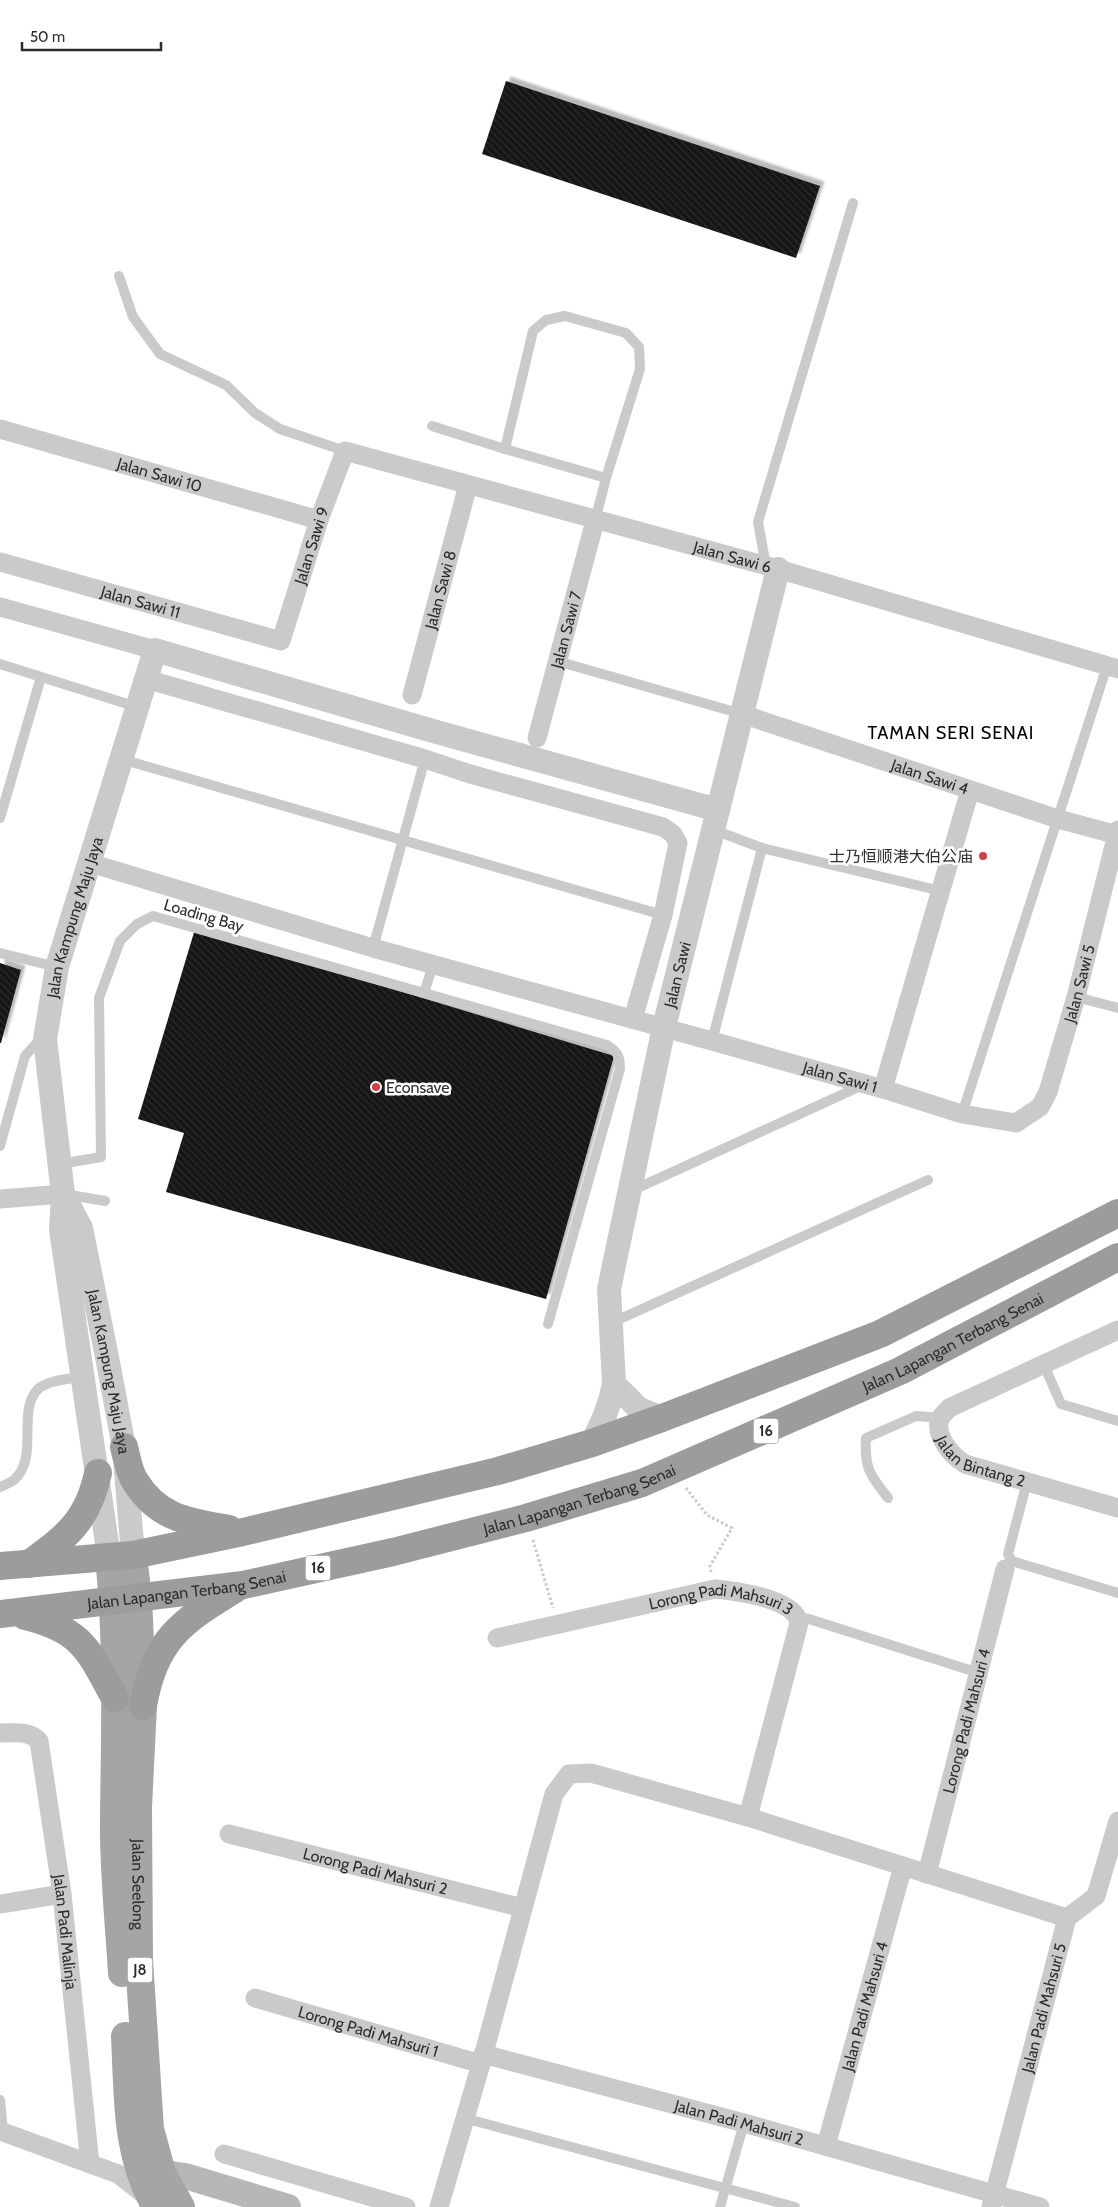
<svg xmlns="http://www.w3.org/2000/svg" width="1118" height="2207" viewBox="0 0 1118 2207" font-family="Cabin,'Noto Sans SC',sans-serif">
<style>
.building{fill:url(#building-back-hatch);filter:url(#shadow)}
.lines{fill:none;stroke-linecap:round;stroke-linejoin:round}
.path{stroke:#cacaca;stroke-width:3;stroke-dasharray:2.5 2.5;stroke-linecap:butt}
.service{stroke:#cacaca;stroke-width:10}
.minor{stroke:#cacaca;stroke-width:19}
.tertiary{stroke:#cacaca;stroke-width:24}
.secondary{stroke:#b7b7b7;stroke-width:26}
.primary{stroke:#a5a5a5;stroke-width:28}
.trunk{stroke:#9c9c9c;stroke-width:28}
.poi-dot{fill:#d63e44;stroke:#fff;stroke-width:2}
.labels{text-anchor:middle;stroke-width:5;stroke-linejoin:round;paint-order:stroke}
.shield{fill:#fff;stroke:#6c6c6c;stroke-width:1}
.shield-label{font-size:15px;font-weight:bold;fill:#2d2d2d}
.street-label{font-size:16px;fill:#2d2d2d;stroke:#fff}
.poi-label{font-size:16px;fill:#2d2d2d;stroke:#fff;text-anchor:end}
.neighbourhood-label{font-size:18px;letter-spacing:1px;fill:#000;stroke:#fff}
</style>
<defs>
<pattern id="building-back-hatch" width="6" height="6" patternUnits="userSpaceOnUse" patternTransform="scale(1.25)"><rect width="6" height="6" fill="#141414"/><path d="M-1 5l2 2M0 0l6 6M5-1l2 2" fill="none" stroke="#2e2e2e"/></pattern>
<filter id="shadow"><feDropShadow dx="4.5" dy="-4.5" stdDeviation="1" flood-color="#0004"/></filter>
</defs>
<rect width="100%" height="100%" fill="#fff"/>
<g class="building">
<path d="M 506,81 L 820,186 L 796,258 L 482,154 Z"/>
<path d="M 195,929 L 614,1056 L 546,1299 L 166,1192 L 184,1133 L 138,1119 Z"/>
<path d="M 0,963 L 21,970 L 1,1043 L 0,1043 Z"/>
</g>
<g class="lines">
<g class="path">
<path d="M 686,1488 L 707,1515 L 732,1528 L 710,1566 L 711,1572"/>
<path d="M 533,1540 L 553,1608"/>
</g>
<g class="service">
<path d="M 119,276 L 133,317 L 160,354 L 226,385 L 255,413 L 280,429 L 345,451"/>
<path d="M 432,426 L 505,449"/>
<path d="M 595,521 L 606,478 L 640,369 L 639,347 L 626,333 L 565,316 L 546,320 L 533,331 L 505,449 L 606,478"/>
<path d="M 766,566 L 758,522 L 853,203"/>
<path d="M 557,661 L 742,714"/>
<path d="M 0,664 L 137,707"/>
<path d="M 121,759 L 663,915"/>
<path d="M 0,818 L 41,677"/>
<path d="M 762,848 L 941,891"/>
<path d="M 373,948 L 425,759"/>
<path d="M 0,953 L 57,967"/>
<path d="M 424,993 L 433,965"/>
<path d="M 1076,997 L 1118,1008"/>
<path d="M 712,1041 L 762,848 L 714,830"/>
<path d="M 962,1114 L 1107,666"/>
<path d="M 0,1146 L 25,1056 L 42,1037"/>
<path d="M 60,1164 L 101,1157 L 99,998 L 120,941 L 137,924 L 153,916 L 607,1045 C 618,1052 620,1057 620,1069 L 548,1324"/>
<path d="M 631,1191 L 863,1085"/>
<path d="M 64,1194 L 105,1201"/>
<path d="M 611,1323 L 928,1180"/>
<path d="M 1044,1365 L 1061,1404 L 1118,1421"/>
<path d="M 1027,1482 L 1008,1554 L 1012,1561 L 1118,1593"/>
<path d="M 0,1487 C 4,1485 10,1483 14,1480 C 40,1456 16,1412 38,1389 C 48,1380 69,1379 82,1377"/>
<path d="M 888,1498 C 870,1475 864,1468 866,1438 L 916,1416 L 940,1418"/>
<path d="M 798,1617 L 809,1619 L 979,1673"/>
<path d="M 0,2100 L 3,2132"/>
<path d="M 464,2118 L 795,2207"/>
<path d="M 720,2207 L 744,2123"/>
</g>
<g class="minor">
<path id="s1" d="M 0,429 L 319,520"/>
<path id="s2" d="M 0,562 L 281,641 L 319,520 L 345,451 L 778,569 L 1118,669"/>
<path d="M 0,607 L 155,650"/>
<path d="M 146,679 L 425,759 L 470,774 L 663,827 L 673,834 L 678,843 L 663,915 L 633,1019"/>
<path id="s3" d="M 412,695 L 468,485"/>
<path id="s4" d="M 742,714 L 1058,819 L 1118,835"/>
<path id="s5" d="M 537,738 L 595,521"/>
<path id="s6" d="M 90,863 L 373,948 L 712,1041 L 883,1089 L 962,1114 L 1016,1123 L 1040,1107 L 1048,1092 L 1076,997 L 1118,830"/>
<path d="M 883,1089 L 970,790"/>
<path d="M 0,1199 L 63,1194"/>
<path id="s7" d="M 1118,1330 L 949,1408 C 947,1411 943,1414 941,1417 C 932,1434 952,1456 965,1464 L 1118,1508"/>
<path id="s8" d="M 497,1638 L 715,1589 C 735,1591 795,1598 799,1623 L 748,1817"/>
<path id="s9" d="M 0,1733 C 14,1733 29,1730 39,1741 L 62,1894 L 90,2164"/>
<path id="s10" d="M 229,1834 L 523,1908"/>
<path id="s11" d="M 927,1874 L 1005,1569"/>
<path d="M 0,1904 L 62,1894"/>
<path id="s12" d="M 255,1998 L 481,2064"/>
<path id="s13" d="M 483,2054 L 744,2123 L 1040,2207"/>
<path d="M 0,2131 L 118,2174 L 150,2199"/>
<path id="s14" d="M 826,2146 L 903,1866"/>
<path d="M 224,2154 L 406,2207"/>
<path d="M 439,2207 L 481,2064 L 554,1794 L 569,1774 L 591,1773 L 748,1817 L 1067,1918"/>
<path id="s15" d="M 991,2207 L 1067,1918 L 1096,1896 L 1118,1821"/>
</g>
<g class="tertiary">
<path id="s16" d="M 63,1194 L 81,1228 L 107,1357 L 124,1447 L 133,1555"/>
<path d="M 614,1384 L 639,1409 L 662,1418"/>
<path id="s17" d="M 592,1443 C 602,1423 610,1406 614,1384 L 609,1289 L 664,1027 L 778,569"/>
<path id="s18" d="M 109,1557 L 61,1230 L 63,1194 L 45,1039 L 57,967 L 155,650 L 433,731 L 718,810"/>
</g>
<path class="secondary" d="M 143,2170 L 185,2176 L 288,2207"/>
<g class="primary">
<path id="s19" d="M 133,1555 L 138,1598 L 143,1706 L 138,1807 L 139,1960 L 150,2129 L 162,2173 L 181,2207"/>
<path d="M 109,1557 C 118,1643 115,1730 114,1816 C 113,1868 119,1921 122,1973"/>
<path d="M 125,2036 C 128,2093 125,2156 156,2207"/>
</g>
<g class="trunk">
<path d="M 124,1447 C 127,1458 129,1472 135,1481 C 158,1519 190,1522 229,1529"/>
<path d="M 29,1564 C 66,1537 88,1521 98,1473"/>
<path d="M 0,1566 L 133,1555 L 243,1532 L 498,1471 L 592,1443 L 662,1418 L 880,1334 L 1118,1213"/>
<path id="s20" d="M 0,1614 L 243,1585 L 393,1552 L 526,1518 L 642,1483 L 900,1371 L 1118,1257"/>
<path d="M 25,1616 C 82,1630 88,1649 115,1698"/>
<path d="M 143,1706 C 154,1640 181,1622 235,1589"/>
</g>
</g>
<g class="poi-dot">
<circle cx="983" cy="856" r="5"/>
<circle cx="376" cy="1087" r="5"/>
</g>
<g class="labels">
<g class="shield">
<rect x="753.5" y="1418.5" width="25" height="25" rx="4"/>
<rect x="305.5" y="1555.5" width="25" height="25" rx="4"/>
<rect x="127.5" y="1957.5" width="25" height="25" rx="4"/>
</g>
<g class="shield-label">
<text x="766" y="1436">16</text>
<text x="318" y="1573">16</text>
<text x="140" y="1975">J8</text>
</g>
<g class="street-label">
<text dy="6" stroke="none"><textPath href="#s1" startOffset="166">Jalan Sawi 10</textPath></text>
<text dy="6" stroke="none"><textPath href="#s2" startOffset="392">Jalan Sawi 9</textPath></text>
<text dy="6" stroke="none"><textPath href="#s2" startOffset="894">Jalan Sawi 6</textPath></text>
<text dy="6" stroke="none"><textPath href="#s3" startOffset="109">Jalan Sawi 8</textPath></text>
<text dy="6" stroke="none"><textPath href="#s2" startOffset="146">Jalan Sawi 11</textPath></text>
<text dy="6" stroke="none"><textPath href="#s5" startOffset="112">Jalan Sawi 7</textPath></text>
<text dy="6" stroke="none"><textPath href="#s4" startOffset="198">Jalan Sawi 4</textPath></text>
<text transform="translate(204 915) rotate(16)" y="6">Loading Bay</text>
<text dy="6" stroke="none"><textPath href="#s18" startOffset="648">Jalan Kampung Maju Jaya</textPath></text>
<text dy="6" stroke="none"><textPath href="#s17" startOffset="480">Jalan Sawi</textPath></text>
<text dy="6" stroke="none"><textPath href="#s6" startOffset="1121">Jalan Sawi 5</textPath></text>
<text dy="6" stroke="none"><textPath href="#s6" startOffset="780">Jalan Sawi 1</textPath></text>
<text dy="6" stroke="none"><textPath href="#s20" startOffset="998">Jalan Lapangan Terbang Senai</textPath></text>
<text dy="6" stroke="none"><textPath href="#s16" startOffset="185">Jalan Kampung Maju Jaya</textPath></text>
<text dy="6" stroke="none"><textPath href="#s7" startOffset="268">Jalan Bintang 2</textPath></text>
<text dy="6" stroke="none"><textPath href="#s20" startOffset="592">Jalan Lapangan Terbang Senai</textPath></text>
<text dy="6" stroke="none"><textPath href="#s20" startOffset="188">Jalan Lapangan Terbang Senai</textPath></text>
<text dy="6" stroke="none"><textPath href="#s8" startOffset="230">Lorong Padi Mahsuri 3</textPath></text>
<text dy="6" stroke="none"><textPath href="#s11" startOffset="158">Lorong Padi Mahsuri 4</textPath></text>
<text dy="6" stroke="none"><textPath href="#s10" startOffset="151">Lorong Padi Mahsuri 2</textPath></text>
<text dy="6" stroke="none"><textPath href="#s19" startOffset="330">Jalan Seelong</textPath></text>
<text dy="6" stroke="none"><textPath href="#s9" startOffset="234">Jalan Padi Malinja</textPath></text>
<text dy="6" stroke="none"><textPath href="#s14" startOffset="145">Jalan Padi Mahsuri 4</textPath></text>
<text dy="6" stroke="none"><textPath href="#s15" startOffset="206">Jalan Padi Mahsuri 5</textPath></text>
<text dy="6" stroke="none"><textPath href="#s12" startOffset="118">Lorong Padi Mahsuri 1</textPath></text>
<text dy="6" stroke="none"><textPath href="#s13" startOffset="265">Jalan Padi Mahsuri 2</textPath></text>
</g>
<g class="poi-label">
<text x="973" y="862">士乃恒顺港大伯公庙</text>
<text x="386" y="1093" text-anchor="start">Econsave</text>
</g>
<g class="neighbourhood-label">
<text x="951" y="739">TAMAN SERI SENAI</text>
</g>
</g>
<path d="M22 42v8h139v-8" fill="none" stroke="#2d2d2d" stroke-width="2.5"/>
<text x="30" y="42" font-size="15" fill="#2d2d2d" stroke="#ffffff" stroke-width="4" paint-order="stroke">50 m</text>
</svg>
